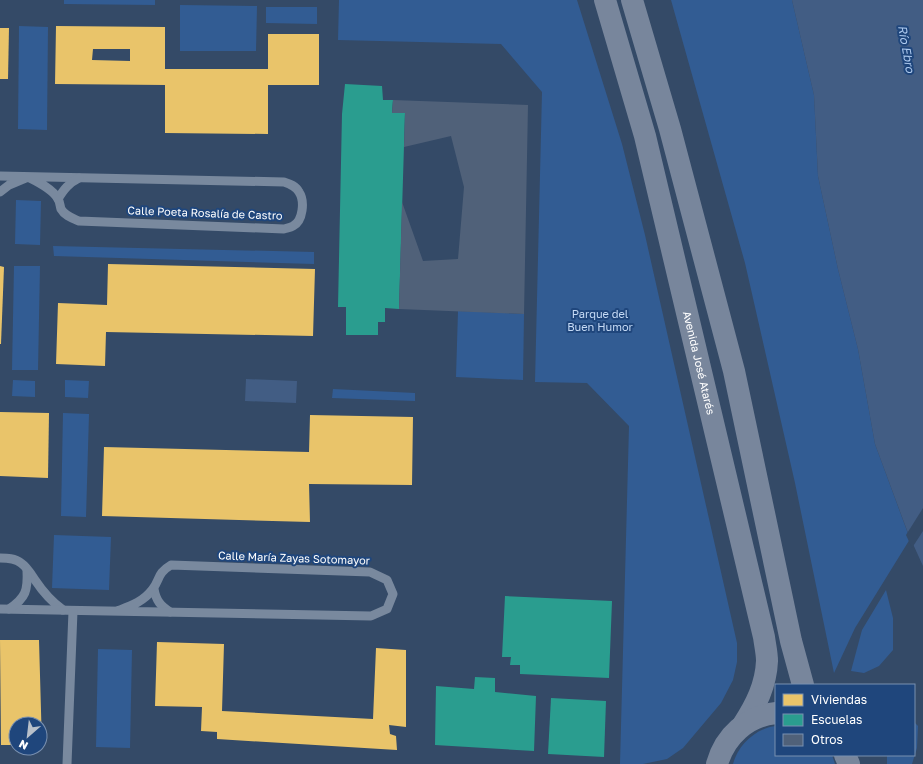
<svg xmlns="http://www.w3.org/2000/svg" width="923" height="764" viewBox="0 0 923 764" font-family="'Golos Text',sans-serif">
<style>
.green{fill:#325c93}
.water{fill:#425d84}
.pier{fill:#344a67}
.homes{fill:#e9c46a;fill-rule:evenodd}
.schools{fill:#2a9d8f}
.building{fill:#506179}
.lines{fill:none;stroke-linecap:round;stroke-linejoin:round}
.lane{stroke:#79899e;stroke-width:9}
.primary{stroke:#78869c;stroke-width:22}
.labels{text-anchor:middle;stroke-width:4;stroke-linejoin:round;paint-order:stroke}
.street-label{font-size:11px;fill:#fff;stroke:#1f467c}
.park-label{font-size:11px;fill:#c5daf5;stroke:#1f467c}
.water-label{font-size:12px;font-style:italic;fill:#adc9ee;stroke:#1f467c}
</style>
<rect width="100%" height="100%" fill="#344a67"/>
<g class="green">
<path d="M 64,0 L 155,0 L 155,5 L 64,4 Z"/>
<path d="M 339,0 L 577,0 L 622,144 L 645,235 L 737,643 L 737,662 L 733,680 L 721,703 L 683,748 L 667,759 L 643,764 L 620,764 L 629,426 L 587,383 L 535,382 L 542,92 L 501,44 L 338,40 Z"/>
<path d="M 671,0 L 792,0 L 814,95 L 818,176 L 838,269 L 858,349 L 875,444 L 910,539 L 855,628 L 834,673 L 795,483 L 745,263 Z"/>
<path d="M 180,5 L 257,6 L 256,51 L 180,51 Z"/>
<path d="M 266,7 L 317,7 L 317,24 L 266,23 Z"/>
<path d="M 19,26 L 48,27 L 47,130 L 18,129 Z"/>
<path d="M 16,200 L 41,201 L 40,245 L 15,244 Z"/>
<path d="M 53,246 L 314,252 L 314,264 L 54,256 Z"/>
<path d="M 14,266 L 40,266 L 38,370 L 12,370 Z"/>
<path d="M 458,311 L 524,314 L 523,380 L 456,377 Z"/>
<path d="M 13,380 L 35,381 L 35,397 L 12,396 Z"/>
<path d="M 65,380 L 89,381 L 88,398 L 65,397 Z"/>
<path d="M 333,389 L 415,393 L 415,401 L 332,398 Z"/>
<path d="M 63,413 L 89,414 L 86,517 L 61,516 Z"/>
<path d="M 54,535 L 111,537 L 109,590 L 52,588 Z"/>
<path d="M 886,590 L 893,618 L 893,650 L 879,666 L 864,673 L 851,671 L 862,630 Z"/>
<path d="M 98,649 L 132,650 L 130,748 L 96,747 Z"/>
<path d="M 914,722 L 918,726 L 917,748 L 912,764 L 887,764 L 887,755 L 914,755 Z"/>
<path d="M 776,726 L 776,755 L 832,755 L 835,764 L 733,764 C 738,745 756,728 776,726 Z"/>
</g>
<g class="water">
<path d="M 792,0 L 923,0 L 923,566 L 908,533 L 875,444 L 858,349 L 838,269 L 818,176 L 814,95 Z"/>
<path d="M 246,379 L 297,381 L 296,403 L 245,401 Z"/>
</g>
<path class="pier" d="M 923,508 L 923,531 L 912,548 L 906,535 Z"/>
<g class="homes">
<path d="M 56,26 L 165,27 L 165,69 L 268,69 L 268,34 L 319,34 L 319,85 L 268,85 L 268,134 L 165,133 L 165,85 L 55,84 ZM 93,49 L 130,49 L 130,61 L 92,60 Z"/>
<path d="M 0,28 L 9,28 L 8,79 L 0,79 Z"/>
<path d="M 108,264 L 315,269 L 313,336 L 106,332 L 105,366 L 56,364 L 58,303 L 107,305 Z"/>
<path d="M 0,266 L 4,267 L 1,344 L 0,344 Z"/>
<path d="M 0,412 L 49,413 L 48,478 L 0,476 Z"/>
<path d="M 310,415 L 413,417 L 412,485 L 309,484 L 310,522 L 102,516 L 104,447 L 309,452 Z"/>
<path d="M 0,640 L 39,640 L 42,746 L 40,746 L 40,724 L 16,724 L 16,745 L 1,745 Z"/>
<path d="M 157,642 L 224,644 L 222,711 L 373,719 L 376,648 L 406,650 L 406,727 L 389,725 L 390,734 L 396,736 L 397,750 L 217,739 L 217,732 L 201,731 L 202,707 L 155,706 Z"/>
</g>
<g class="schools">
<path d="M 345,84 L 382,86 L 383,100 L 393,100 L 392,113 L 405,113 L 399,309 L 385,308 L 385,322 L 378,322 L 378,335 L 346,335 L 346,307 L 338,307 L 342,114 Z"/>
<path d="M 505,596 L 612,601 L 609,678 L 520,674 L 520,665 L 510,665 L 511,657 L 502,657 Z"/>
<path d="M 475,677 L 495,678 L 495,692 L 536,696 L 534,751 L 435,745 L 436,686 L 474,689 Z"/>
<path d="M 551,698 L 606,701 L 604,757 L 548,754 Z"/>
</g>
<path class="building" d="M 393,100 L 528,105 L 524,314 L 399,309 L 402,202 L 423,261 L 458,259 L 464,187 L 451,136 L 404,147 L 405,113 L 392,113 Z"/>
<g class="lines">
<g class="lane">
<path d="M 0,176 L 284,182 C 290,184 296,186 299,192 C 305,201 303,221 293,226 C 290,228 286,228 284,229 L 79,221 C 72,218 65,216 61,209 C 60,206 60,202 58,199 C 53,189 38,182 28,177 L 9,185 L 0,192"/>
<path d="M 58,199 C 64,189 69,183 79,178"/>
<path d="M 0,558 C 7,558 15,558 21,563 C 27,567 31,574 35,580 C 43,592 52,602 63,610"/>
<path d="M 154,589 C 156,601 161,606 170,612"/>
<path d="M 0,609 L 371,616 L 387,609 L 393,594 L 387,580 L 370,572 L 171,565 C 156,574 161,579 152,590 C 143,602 130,606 117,611"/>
<path d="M 9,609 C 26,598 28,590 27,570"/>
<path d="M 67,764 L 73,611"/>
</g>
<g class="primary">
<path id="s1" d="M 605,0 L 645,136 L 764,637 C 765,645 767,653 767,661 C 766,685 756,705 743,725"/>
<path d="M 632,0 L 670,129 L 734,371 L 791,641 L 803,685"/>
<path d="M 845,755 L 849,764"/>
<path d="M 717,764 C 725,736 747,716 776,713"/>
</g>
</g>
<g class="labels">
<g class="street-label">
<text transform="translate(205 213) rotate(2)" y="4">Calle Poeta Rosalía de Castro</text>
<text dy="4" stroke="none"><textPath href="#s1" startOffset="375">Avenida José Atarés</textPath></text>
<text transform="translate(294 558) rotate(2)" y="4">Calle María Zayas Sotomayor</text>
</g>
<g class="park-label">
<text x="600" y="318">Parque del<tspan x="600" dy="13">Buen Humor</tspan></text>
</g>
<g class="water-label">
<text transform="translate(906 49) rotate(80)" y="4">Río Ebro</text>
</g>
</g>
<rect x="775" y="684" width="140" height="72" fill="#1f467c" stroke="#7990b0"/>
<rect x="783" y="694" width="20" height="12" fill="#e9c46a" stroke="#7990b0"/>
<text x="811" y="704" font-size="12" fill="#ffffff">Viviendas</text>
<rect x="783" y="714" width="20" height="12" fill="#2a9d8f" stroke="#7990b0"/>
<text x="811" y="724" font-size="12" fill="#ffffff">Escuelas</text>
<rect x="783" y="734" width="20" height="12" fill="#506179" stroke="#7990b0"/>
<text x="811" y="744" font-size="12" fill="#ffffff">Otros</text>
<g transform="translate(28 736) rotate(208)"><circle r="19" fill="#1f467c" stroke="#7990b0"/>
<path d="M0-3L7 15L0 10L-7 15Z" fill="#b8c0ca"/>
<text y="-6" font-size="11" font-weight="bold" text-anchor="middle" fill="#ffffff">N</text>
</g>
</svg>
